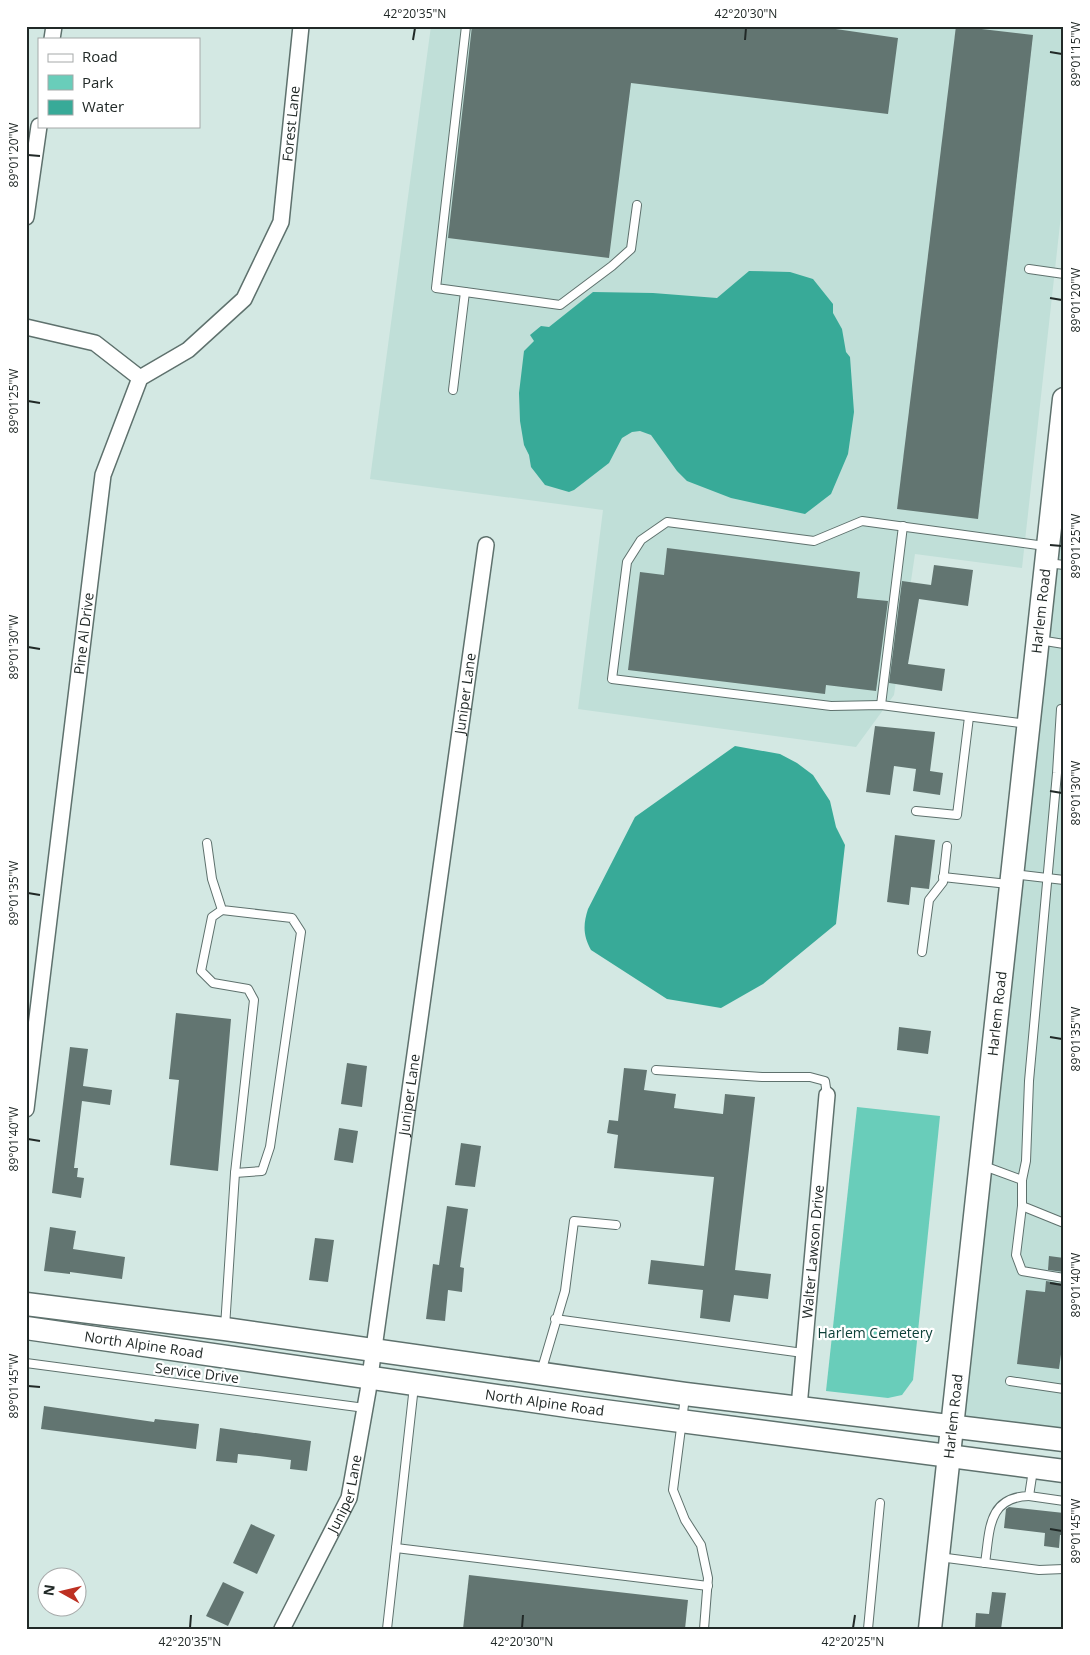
<svg xmlns="http://www.w3.org/2000/svg" width="1090" height="1655" viewBox="0 0 1090 1655" font-family="'Open Sans',sans-serif">
<style>
.built{fill:#c0dfd8}
.green{fill:#69cdba}
.water{fill:#38aa98}
.building{fill:#627571}
.lines{fill:none;stroke-linecap:round;stroke-linejoin:round}
.lane-casing{stroke:#5e716d;stroke-width:10}
.street-casing{stroke:#5e716d;stroke-width:18}
.secondary-casing{stroke:#5e716d;stroke-width:25}
.lane{stroke:#fff;stroke-width:8}
.street{stroke:#fff;stroke-width:15}
.secondary{stroke:#fff;stroke-width:22}
.ticks{fill:none;stroke:#212927;stroke-width:2}
.labels{text-anchor:middle;stroke-width:4.5;stroke-linejoin:round;paint-order:stroke}
.street-label{font-size:14px;fill:#212927;stroke:#fff}
.park-label{font-size:14px;fill:#0d4038;stroke:#fff}
.neatline{fill:none;stroke:#212927;stroke-width:2}
.ticks-label{font-size:12px;text-anchor:middle;fill:#212927}
</style>
<rect width="100%" height="100%" fill="#d3e8e3"/>
<g class="built">
<path d="M 431,26 L 1064,26 L 1064,188 L 1022,568 L 915,554 L 894,695 L 856,747 L 578,709 L 603,510 L 370,479 Z"/>
<path d="M 1064,507 L 1064,1431 L 959,1416 L 992,1159 Z"/>
</g>
<path class="green" d="M 857,1107 L 940,1116 L 913,1380 L 902,1395 L 888,1398 L 826,1391 Z"/>
<g class="water">
<path d="M 749,271 L 790,272 L 813,279 L 833,304 L 833,313 L 842,329 L 846,352 L 850,357 L 854,412 L 848,454 L 831,494 L 805,514 L 731,498 L 687,481 L 677,471 L 651,435 L 640,431 L 632,432 L 622,438 L 609,463 L 574,490 L 569,492 L 545,485 L 531,467 L 529,455 L 524,445 L 520,421 L 519,393 L 524,351 L 534,341 L 530,335 L 541,326 L 549,327 L 593,292 L 653,293 L 717,298 Z"/>
<path d="M 735,746 L 780,754 L 797,763 L 813,775 L 830,801 L 836,827 L 845,845 L 836,924 L 763,984 L 721,1008 L 667,999 L 591,950 C 583,935 583,925 588,909 L 635,817 Z"/>
</g>
<g class="building">
<path d="M 472,26 L 815,26 L 898,38 L 888,114 L 631,83 L 609,258 L 448,238 Z"/>
<path d="M 956,26 L 1033,35 L 978,519 L 897,509 Z"/>
<path d="M 667,548 L 860,572 L 857,598 L 888,601 L 876,691 L 826,685 L 825,694 L 628,670 L 640,572 L 664,575 Z"/>
<path d="M 934,565 L 973,570 L 968,606 L 919,599 L 908,664 L 945,669 L 942,691 L 889,683 L 902,581 L 931,585 Z"/>
<path d="M 875,726 L 935,732 L 930,771 L 943,773 L 940,795 L 913,791 L 916,769 L 894,766 L 890,795 L 866,792 Z"/>
<path d="M 895,835 L 935,840 L 929,889 L 911,887 L 909,905 L 887,902 Z"/>
<path d="M 176,1013 L 231,1019 L 218,1171 L 170,1165 L 179,1080 L 169,1079 Z"/>
<path d="M 899,1027 L 931,1031 L 928,1054 L 897,1050 Z"/>
<path d="M 70,1047 L 88,1049 L 83,1086 L 112,1090 L 110,1105 L 82,1101 L 74,1168 L 78,1168 L 77,1177 L 84,1178 L 81,1198 L 52,1193 Z"/>
<path d="M 347,1063 L 367,1066 L 362,1107 L 341,1104 Z"/>
<path d="M 624,1068 L 647,1070 L 644,1090 L 676,1094 L 674,1108 L 723,1114 L 725,1094 L 755,1097 L 735,1270 L 771,1274 L 768,1299 L 734,1295 L 730,1322 L 700,1318 L 703,1290 L 648,1284 L 651,1260 L 704,1266 L 714,1177 L 614,1168 L 618,1135 L 607,1133 L 609,1120 L 618,1121 Z"/>
<path d="M 339,1128 L 358,1131 L 353,1163 L 334,1160 Z"/>
<path d="M 461,1143 L 481,1146 L 475,1187 L 455,1185 Z"/>
<path d="M 447,1206 L 468,1209 L 460,1267 L 464,1268 L 462,1292 L 448,1290 L 445,1321 L 426,1319 L 433,1264 L 439,1265 Z"/>
<path d="M 50,1227 L 76,1231 L 73,1249 L 125,1257 L 122,1279 L 70,1272 L 70,1274 L 44,1271 Z"/>
<path d="M 315,1238 L 334,1240 L 328,1282 L 309,1280 Z"/>
<path d="M 1049,1256 L 1064,1258 L 1064,1272 L 1048,1270 Z"/>
<path d="M 1046,1281 L 1064,1284 L 1064,1332 L 1059,1369 L 1017,1364 L 1026,1290 L 1045,1292 Z"/>
<path d="M 44,1406 L 154,1422 L 155,1419 L 199,1424 L 196,1449 L 41,1429 Z"/>
<path d="M 220,1428 L 311,1441 L 307,1471 L 290,1469 L 291,1460 L 259,1456 L 238,1454 L 237,1463 L 216,1461 Z"/>
<path d="M 1009,1507 L 1064,1513 L 1064,1535 L 1060,1535 L 1059,1548 L 1044,1546 L 1045,1533 L 1004,1528 L 1006,1509 Z"/>
<path d="M 251,1524 L 275,1535 L 257,1574 L 233,1563 Z"/>
<path d="M 469,1575 L 688,1600 L 685,1629 L 463,1629 Z"/>
<path d="M 223,1582 L 244,1592 L 228,1626 L 206,1616 Z"/>
<path d="M 992,1592 L 1006,1593 L 1001,1629 L 975,1629 L 976,1613 L 989,1614 Z"/>
</g>
<g class="lines">
<defs>
<g id="lane">
<path d="M 466,26 L 436,288 L 560,305 L 612,266 L 631,249 L 637,205"/>
<path d="M 1029,269 L 1064,274"/>
<path d="M 453,390 L 465,292"/>
<path d="M 1048,563 L 1064,565"/>
<path d="M 1039,640 L 1064,644"/>
<path d="M 881,705 L 903,526"/>
<path d="M 1064,709 L 1061,709 L 1057,773 L 1029,1081 L 1026,1161 L 1022,1180 L 1022,1206 L 1064,1223"/>
<path d="M 1027,724 L 881,705 L 831,706 L 612,679 L 627,562 L 641,540 L 667,522 L 814,541 L 862,521 L 1045,546"/>
<path d="M 916,811 L 957,815 L 969,717"/>
<path d="M 207,843 L 212,879 L 222,910 L 292,918 L 301,932 L 270,1147 L 262,1171 L 235,1173 L 225,1327"/>
<path d="M 1013,874 L 1064,880"/>
<path d="M 943,877 L 1008,884"/>
<path d="M 222,910 L 212,917 L 201,971 L 213,983 L 248,989 L 254,1000 L 235,1173"/>
<path d="M 922,952 L 929,900 L 943,882 L 947,846"/>
<path d="M 656,1070 L 762,1077 L 810,1077 L 825,1081 L 827,1095"/>
<path d="M 984,1166 L 1022,1180"/>
<path d="M 1022,1206 L 1016,1255 L 1022,1271 L 1064,1278"/>
<path d="M 555,1319 L 803,1353"/>
<path d="M 26,1363 L 365,1408"/>
<path d="M 541,1372 L 565,1291 L 574,1221 L 616,1225"/>
<path d="M 1010,1381 L 1064,1389"/>
<path d="M 685,1397 L 673,1490 L 685,1520 L 701,1545 L 708,1578 L 704,1629"/>
<path d="M 1029,1496 L 1064,1501"/>
<path d="M 396,1548 L 708,1586"/>
<path d="M 939,1557 L 1039,1570 L 1064,1569"/>
<path d="M 985,1563 C 990,1531 987,1497 1029,1496 L 1033,1470"/>
<path d="M 387,1629 L 414,1386"/>
<path d="M 868,1629 L 880,1503"/>
</g>
<g id="street">
<path d="M 52,39 L 54,26"/>
<path d="M 26,217 L 39,126"/>
<path d="M 26,327 L 95,343 L 140,378"/>
<path id="s1" d="M 26,1109 L 103,475 L 140,378 L 188,350 L 244,299 L 281,222 L 301,26"/>
<path id="s2" d="M 799,1407 L 827,1095"/>
<path id="s3" d="M 282,1629 L 349,1498 L 368,1391 L 486,545"/>
</g>
<g id="secondary">
<path d="M 26,1304 L 225,1329 L 685,1394 L 1064,1440"/>
<path id="s4" d="M 26,1328 L 581,1408 L 1064,1471"/>
<path id="s5" d="M 930,1629 L 1064,399"/>
</g>
</defs>
<use href="#lane" class="lane-casing"/>
<use href="#street" class="street-casing"/>
<use href="#secondary" class="secondary-casing"/>
<use href="#lane" class="lane"/>
<use href="#street" class="street"/>
<use href="#secondary" class="secondary"/>
</g>
<path class="ticks" d="M 413,40 L 415,28M 745,40 L 746,28M 1050,52 L 1062,54M 28,155 L 40,156M 1050,298 L 1062,300M 28,401 L 40,403M 1050,545 L 1062,546M 28,647 L 40,649M 1050,791 L 1062,793M 28,893 L 40,895M 1050,1037 L 1062,1039M 28,1139 L 40,1141M 1050,1283 L 1062,1285M 28,1386 L 40,1387M 1050,1529 L 1062,1531M 190,1628 L 191,1615M 522,1628 L 523,1615M 853,1628 L 855,1615"/>
<g class="labels">
<g class="street-label">
<text dy="5" stroke="none"><textPath href="#s1" startOffset="1058">Forest Lane</textPath></text>
<text dy="5" stroke="none"><textPath href="#s5" startOffset="1024">Harlem Road</textPath></text>
<text dy="5" stroke="none"><textPath href="#s1" startOffset="479">Pine Al Drive</textPath></text>
<text dy="5" stroke="none"><textPath href="#s3" startOffset="960">Juniper Lane</textPath></text>
<text dy="5" stroke="none"><textPath href="#s5" startOffset="619">Harlem Road</textPath></text>
<text dy="5" stroke="none"><textPath href="#s3" startOffset="555">Juniper Lane</textPath></text>
<text dy="5" stroke="none"><textPath href="#s2" startOffset="156">Walter Lawson Drive</textPath></text>
<text dy="5" stroke="none"><textPath href="#s4" startOffset="119">North Alpine Road</textPath></text>
<text transform="translate(197 1373) rotate(7)" y="5">Service Drive</text>
<text dy="5" stroke="none"><textPath href="#s4" startOffset="524">North Alpine Road</textPath></text>
<text dy="5" stroke="none"><textPath href="#s5" startOffset="214">Harlem Road</textPath></text>
<text dy="5" stroke="none"><textPath href="#s3" startOffset="150">Juniper Lane</textPath></text>
</g>
<g class="park-label">
<text x="875" y="1338">Harlem Cemetery</text>
</g>
</g>
<rect width="1090" height="1655" fill="none" stroke="#ffffff" stroke-width="55"/>
<rect x="38" y="38" width="162" height="90" fill="#ffffff" stroke="#a6a9a9"/>
<rect x="48" y="54" width="25" height="8" fill="#ffffff" stroke="#a6a9a9"/>
<text x="82" y="62" font-size="15" fill="#212927">Road</text>
<rect x="48" y="75" width="25" height="15" fill="#69cdba" stroke="#a6a9a9"/>
<text x="82" y="88" font-size="15" fill="#212927">Park</text>
<rect x="48" y="100" width="25" height="15" fill="#38aa98" stroke="#a6a9a9"/>
<text x="82" y="112" font-size="15" fill="#212927">Water</text>
<g transform="translate(62 1592) rotate(278)"><circle r="24" fill="#ffffff" stroke="#a6a9a9"/>
<path d="M0-4L9 19L0 12L-9 19Z" fill="#bd3022"/>
<text y="-8" font-size="14" font-weight="bold" text-anchor="middle" fill="#212927">N</text>
</g>
<rect x="28" y="28" width="1034" height="1600" class="neatline"/>
<g class="ticks-label">
<text x="415" y="18">42°20'35"N</text>
<text x="746" y="18">42°20'30"N</text>
<text transform="translate(1076 54) rotate(-90)" y="4">89°01'15"W</text>
<text transform="translate(14 155) rotate(-90)" y="4">89°01'20"W</text>
<text transform="translate(1076 300) rotate(-90)" y="4">89°01'20"W</text>
<text transform="translate(14 401) rotate(-90)" y="4">89°01'25"W</text>
<text transform="translate(1076 546) rotate(-90)" y="4">89°01'25"W</text>
<text transform="translate(14 647) rotate(-90)" y="4">89°01'30"W</text>
<text transform="translate(1076 793) rotate(-90)" y="4">89°01'30"W</text>
<text transform="translate(14 893) rotate(-90)" y="4">89°01'35"W</text>
<text transform="translate(1076 1039) rotate(-90)" y="4">89°01'35"W</text>
<text transform="translate(14 1139) rotate(-90)" y="4">89°01'40"W</text>
<text transform="translate(1076 1285) rotate(-90)" y="4">89°01'40"W</text>
<text transform="translate(14 1386) rotate(-90)" y="4">89°01'45"W</text>
<text transform="translate(1076 1531) rotate(-90)" y="4">89°01'45"W</text>
<text x="190" y="1646">42°20'35"N</text>
<text x="522" y="1646">42°20'30"N</text>
<text x="853" y="1646">42°20'25"N</text>
</g>
</svg>
